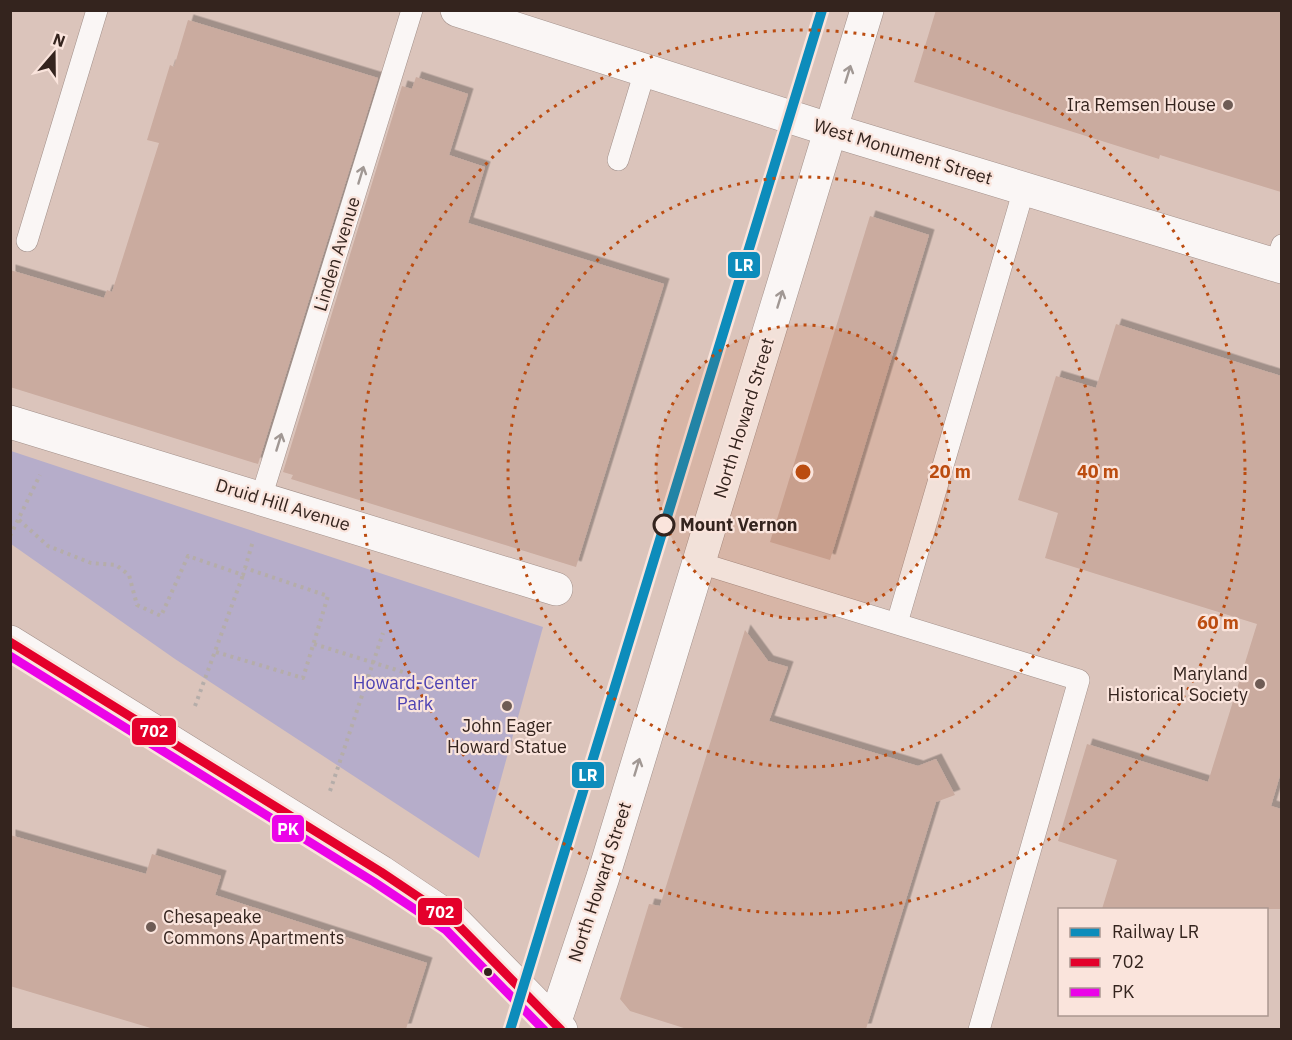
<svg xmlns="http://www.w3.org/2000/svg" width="1292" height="1040" viewBox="0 0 1292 1040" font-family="'IBM Plex Sans',sans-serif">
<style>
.green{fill:#b6adca}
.building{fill:#caab9f;filter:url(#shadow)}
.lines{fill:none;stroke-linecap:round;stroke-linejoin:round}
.lane-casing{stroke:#a2908a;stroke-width:22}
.street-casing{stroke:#a2908a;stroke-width:34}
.secondary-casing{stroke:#a2908a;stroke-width:34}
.primary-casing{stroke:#a2908a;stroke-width:34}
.path{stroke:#b5ada9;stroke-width:4;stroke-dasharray:3 4.5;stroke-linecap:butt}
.lane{stroke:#faf6f5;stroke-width:21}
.street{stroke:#faf6f5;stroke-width:33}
.secondary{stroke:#faf6f5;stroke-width:33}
.primary{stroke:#faf6f5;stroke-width:33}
.bus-1-casing{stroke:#fae4dc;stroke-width:14}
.bus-2-casing{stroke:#fae4dc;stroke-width:14}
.bus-1{stroke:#e4002b;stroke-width:9}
.bus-2{stroke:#eb04e8;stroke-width:9}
.rail-1-casing{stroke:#fae4dc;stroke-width:15}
.rail-1{stroke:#0d8cbb;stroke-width:10}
.oneway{stroke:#a19894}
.ring{fill:none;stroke:#bb4c10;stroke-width:3;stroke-dasharray:3 6}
.poi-dot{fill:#6e5c55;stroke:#fae4dc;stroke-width:2}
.stop-dot{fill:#fae4dc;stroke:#34241e;stroke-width:3}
.bus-dot{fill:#34241e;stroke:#fae4dc;stroke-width:2}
.labels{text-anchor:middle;stroke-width:4.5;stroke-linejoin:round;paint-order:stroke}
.poi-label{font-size:18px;fill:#34241e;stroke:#fae4dc;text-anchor:end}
.street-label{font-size:18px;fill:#34241e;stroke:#fae4dc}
.stop-label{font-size:18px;font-weight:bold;fill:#34241e;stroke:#fae4dc;text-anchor:start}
.park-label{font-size:18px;fill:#4d42b3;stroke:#fae4dc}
.centre{fill:#bb4c10;stroke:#fae4dc;stroke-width:3}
.ring-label{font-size:18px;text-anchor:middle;font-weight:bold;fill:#bb4c10;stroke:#fae4dc;stroke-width:4.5;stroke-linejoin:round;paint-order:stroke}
.line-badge{stroke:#fae4dc;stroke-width:2}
.badge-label{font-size:16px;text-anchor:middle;font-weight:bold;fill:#fff}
</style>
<defs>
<filter id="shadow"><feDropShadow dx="5.5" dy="-5.5" stdDeviation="0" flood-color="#0004"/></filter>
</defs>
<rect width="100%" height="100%" fill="#dbc4bb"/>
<path class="green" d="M 11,451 L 543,627 L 479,858 L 175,659 L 11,544 Z"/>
<g class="building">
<path d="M 936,10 L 1281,10 L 1281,192 L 1160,155 L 1159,159 L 914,82 Z"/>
<path d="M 188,20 L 378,78 L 258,464 L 10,387 L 10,270 L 104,298 L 107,290 L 112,292 L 159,143 L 147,140 L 170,65 L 174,67 Z"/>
<path d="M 416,77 L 468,94 L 449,155 L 485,167 L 468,223 L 664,284 L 576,567 L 291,479 L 293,475 L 283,472 L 402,86 L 412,89 Z"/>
<path d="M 870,216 L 929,235 L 830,560 L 770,542 Z"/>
<path d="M 1116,324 L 1281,376 L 1281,772 L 1271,806 L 1281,809 L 1281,909 L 1102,909 L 1117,860 L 1058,841 L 1087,744 L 1208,782 L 1257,624 L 1045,558 L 1058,513 L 1018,500 L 1056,376 L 1096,388 Z"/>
<path d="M 745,630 L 768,661 L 788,667 L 769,721 L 918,766 L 936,759 L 955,795 L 936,802 L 866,1029 L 687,1029 L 630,1011 L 620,999 L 649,904 L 660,906 Z"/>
<path d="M 10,835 L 146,874 L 152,854 L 221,876 L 215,895 L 427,963 L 406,1029 L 154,1029 L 10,986 Z"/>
</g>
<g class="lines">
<defs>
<g id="lane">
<path d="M 618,160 L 645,71"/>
<path d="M 27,241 L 97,10"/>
<path d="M 1275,265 L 1282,245"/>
<path d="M 261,498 L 412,10"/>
<path d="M 700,563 L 1079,680 L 979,1030"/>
<path d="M 897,623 L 1024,189"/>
</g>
<path id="street" d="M 10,422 L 556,589"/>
<g id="secondary">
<path d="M 457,10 L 831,130 L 1282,267"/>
<path d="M 10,642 L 381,872 L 454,921 L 561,1030"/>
</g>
<path id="primary" d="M 552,1030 L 603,877 L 867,10"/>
</defs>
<use href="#lane" class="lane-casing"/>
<use href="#street" class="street-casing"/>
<use href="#secondary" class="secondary-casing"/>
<use href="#primary" class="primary-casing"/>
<g class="path">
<path d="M 19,520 L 48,546 L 91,563 L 116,565 L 129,575 L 137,605 L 161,616 L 188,556 L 243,575 L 253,541"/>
<path d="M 10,536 L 40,475"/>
<path d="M 314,644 L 403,672"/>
<path d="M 216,652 L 303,678 L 328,596 L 245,568"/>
<path d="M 195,706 L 243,575"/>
<path d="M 330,791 L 383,633"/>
</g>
<use href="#lane" class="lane"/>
<use href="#street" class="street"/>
<use href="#secondary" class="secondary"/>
<use href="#primary" class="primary"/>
<defs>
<path id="bus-1" d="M 10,642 L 381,872 L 454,921 L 561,1030"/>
<path id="bus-2" d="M 10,656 L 374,882 L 446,930 L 544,1030"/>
</defs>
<use href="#bus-1" class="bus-1-casing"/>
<use href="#bus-2" class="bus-2-casing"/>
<use href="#bus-1" class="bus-1"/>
<use href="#bus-2" class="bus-2"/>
<defs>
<path id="rail-1" d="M 510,1030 L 822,10"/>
</defs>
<use href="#rail-1" class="rail-1-casing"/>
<use href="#rail-1" class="rail-1"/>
</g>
<defs><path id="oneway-shaft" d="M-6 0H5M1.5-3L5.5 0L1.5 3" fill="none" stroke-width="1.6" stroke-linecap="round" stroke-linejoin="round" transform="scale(1.5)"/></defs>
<g class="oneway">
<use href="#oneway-shaft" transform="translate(848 74) rotate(-73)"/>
<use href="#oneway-shaft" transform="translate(361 175) rotate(-73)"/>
<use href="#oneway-shaft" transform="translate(780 299) rotate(-73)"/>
<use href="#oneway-shaft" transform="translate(279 442) rotate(-73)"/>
<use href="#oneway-shaft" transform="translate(637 767) rotate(-73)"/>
</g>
<circle cx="803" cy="472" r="147" fill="#bb4c10" fill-opacity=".12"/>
<g class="ring">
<circle cx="803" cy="472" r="147"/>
<circle cx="803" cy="472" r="295"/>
<circle cx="803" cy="472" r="442"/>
</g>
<g class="poi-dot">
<circle cx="1228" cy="105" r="6"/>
<circle cx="1260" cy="684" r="6"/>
<circle cx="507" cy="706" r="6"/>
<circle cx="151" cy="927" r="6"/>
</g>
<circle class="stop-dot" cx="664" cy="525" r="10"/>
<circle class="bus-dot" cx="488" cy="972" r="5"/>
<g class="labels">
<g class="poi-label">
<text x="1216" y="111">Ira Remsen House</text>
<text x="1248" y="680">Maryland<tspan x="1248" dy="21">Historical Society</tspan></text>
<text x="507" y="732" text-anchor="middle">John Eager<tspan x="507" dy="21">Howard Statue</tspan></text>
<text x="163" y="923" text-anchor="start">Chesapeake<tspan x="163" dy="21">Commons Apartments</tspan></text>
</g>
<g class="street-label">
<text transform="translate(903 152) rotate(17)" y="6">West Monument Street</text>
<text transform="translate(337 254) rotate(-73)" y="6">Linden Avenue</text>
<text transform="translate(744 418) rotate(-73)" y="6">North Howard Street</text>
<text transform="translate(283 505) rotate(17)" y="6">Druid Hill Avenue</text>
<text transform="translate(600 882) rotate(-72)" y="6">North Howard Street</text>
</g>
<g class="stop-label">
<text x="680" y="531">Mount Vernon</text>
</g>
<g class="park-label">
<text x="415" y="689">Howard-Center<tspan x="415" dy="21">Park</tspan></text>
</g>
</g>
<circle cx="803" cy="472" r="9" class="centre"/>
<g class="ring-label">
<text x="950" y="478">20 m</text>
<text x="1098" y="478">40 m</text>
<text x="1218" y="629">60 m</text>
</g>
<g class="line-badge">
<rect x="727" y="251" width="34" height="28" rx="6" fill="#0d8cbb"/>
<rect x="131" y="717" width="46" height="29" rx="6" fill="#e4002b"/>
<rect x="571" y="761" width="34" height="28" rx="6" fill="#0d8cbb"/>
<rect x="271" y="814" width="34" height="29" rx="6" fill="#eb04e8"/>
<rect x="417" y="897" width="46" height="29" rx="6" fill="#e4002b"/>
</g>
<g class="badge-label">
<text x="744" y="271">LR</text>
<text x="154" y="737">702</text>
<text x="588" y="781">LR</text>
<text x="288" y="835">PK</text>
<text x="440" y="918">702</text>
</g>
<rect width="1292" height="1040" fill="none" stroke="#34241e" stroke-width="24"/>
<rect x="1058" y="908" width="210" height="108" fill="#fae4dc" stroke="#ab9790" stroke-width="1.5"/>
<rect x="1070" y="928" width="30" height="9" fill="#0d8cbb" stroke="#ab9790" stroke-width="1.5"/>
<text x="1112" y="938" font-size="18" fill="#34241e">Railway LR</text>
<rect x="1070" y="958" width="30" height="9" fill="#e4002b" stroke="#ab9790" stroke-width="1.5"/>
<text x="1112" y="968" font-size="18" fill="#34241e">702</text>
<rect x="1070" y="988" width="30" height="9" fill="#eb04e8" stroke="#ab9790" stroke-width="1.5"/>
<text x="1112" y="998" font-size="18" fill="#34241e">PK</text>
<g transform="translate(54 54) rotate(20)" stroke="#fae4dc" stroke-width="4.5" paint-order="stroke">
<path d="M0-4.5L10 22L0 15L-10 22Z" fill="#34241e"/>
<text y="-9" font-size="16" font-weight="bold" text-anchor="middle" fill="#34241e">N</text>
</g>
</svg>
